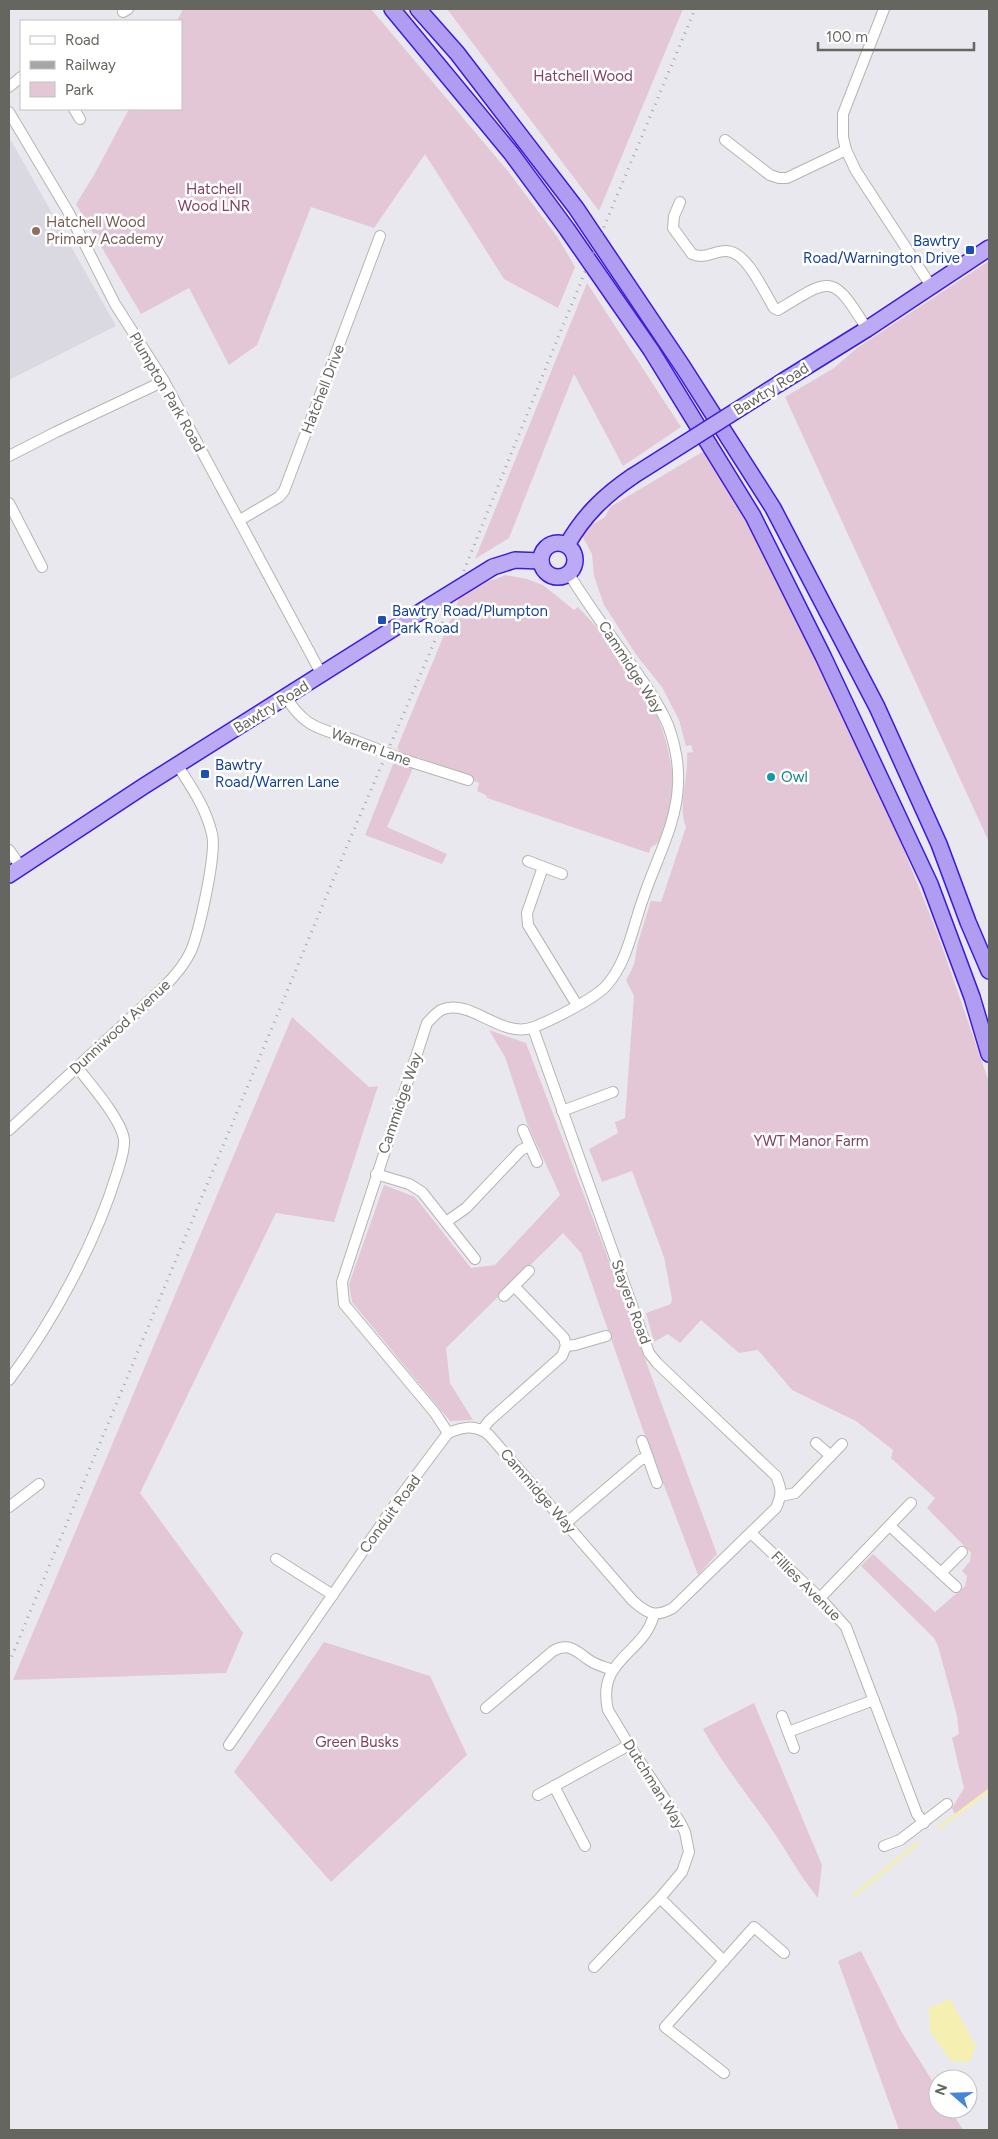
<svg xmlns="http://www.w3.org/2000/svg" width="998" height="2139" viewBox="0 0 998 2139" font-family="Figtree,sans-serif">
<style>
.education{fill:#dad9e2}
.green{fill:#e3c7d6}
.water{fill:#f5f0b1}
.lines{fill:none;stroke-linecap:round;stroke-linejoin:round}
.stream{stroke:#f5f0b1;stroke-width:3}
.minor-casing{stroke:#b4b5b0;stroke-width:12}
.trunk-casing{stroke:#3c1cdb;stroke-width:18}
.motorway-casing{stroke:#3c1cdb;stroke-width:18}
.minor{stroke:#fff;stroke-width:10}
.trunk{stroke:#bdaaf4;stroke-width:15}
.motorway{stroke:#b09df1;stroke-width:15}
.rail{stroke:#a6a7a4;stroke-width:3;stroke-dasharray:1 6;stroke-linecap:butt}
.minor-bridge-casing{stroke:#b4b5b0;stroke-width:12;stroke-linecap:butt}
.trunk-bridge-casing{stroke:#3c1cdb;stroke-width:18;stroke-linecap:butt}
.minor-bridge{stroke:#fff;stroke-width:10}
.trunk-bridge{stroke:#bdaaf4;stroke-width:15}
.education-dot{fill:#8d6e63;stroke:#fff;stroke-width:2}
.transit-dot{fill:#1a4fb4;stroke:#fff;stroke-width:2}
.culture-dot{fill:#0f9aa8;stroke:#fff;stroke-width:2}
.labels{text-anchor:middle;stroke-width:5;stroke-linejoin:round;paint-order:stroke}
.park-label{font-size:15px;fill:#834160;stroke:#fff}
.education-label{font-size:15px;fill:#785e54;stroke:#fff;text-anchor:start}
.transit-label{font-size:15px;fill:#164399;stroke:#fff;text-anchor:start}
.street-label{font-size:15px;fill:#65665f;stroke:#fff}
.culture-label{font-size:15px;fill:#0d838f;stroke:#fff;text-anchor:start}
</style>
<rect width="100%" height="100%" fill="#eae8ef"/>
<path class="education" d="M 9,137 L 116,326 L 9,380 Z"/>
<g class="green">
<path d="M 183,9 L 371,9 L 507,170 L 558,238 L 575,267 L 558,308 L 504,279 L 425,154 L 374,228 L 311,207 L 257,345 L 229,365 L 189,288 L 141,314 L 76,204 L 94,175 L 129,109 L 181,109 L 181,21 L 177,21 Z"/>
<path d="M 447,9 L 683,9 L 599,211 Z"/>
<path d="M 989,261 L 989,842 L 785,397 L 834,368 L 857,348 Z"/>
<path d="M 587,283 L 681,427 L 623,466 L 574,374 L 509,538 L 475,559 Z"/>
<path d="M 704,451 L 755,537 L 813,645 L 875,778 L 938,935 L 989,1082 L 989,1789 L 955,1814 L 952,1808 L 964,1788 L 952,1738 L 959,1734 L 957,1716 L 938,1646 L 934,1638 L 861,1566 L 873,1554 L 935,1612 L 965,1586 L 967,1576 L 962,1571 L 970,1561 L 971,1553 L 927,1508 L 935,1498 L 891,1458 L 893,1450 L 856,1421 L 792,1390 L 758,1350 L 739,1353 L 701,1320 L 680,1343 L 668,1334 L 654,1342 L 646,1313 L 671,1304 L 672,1299 L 664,1257 L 632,1171 L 602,1182 L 589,1149 L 618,1133 L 615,1122 L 625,1118 L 634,996 L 626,980 C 637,963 634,960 638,943 C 642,928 647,914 651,901 L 661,902 L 686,827 C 677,805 689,777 687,753 L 693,752 L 691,745 L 686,746 L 679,720 L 662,687 L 637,656 L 604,605 L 594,576 L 592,554 L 580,532 L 605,517 L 610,507 Z"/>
<path d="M 505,575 L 527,579 L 543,585 L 574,610 L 578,607 C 599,630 626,657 642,684 C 663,721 683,780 667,823 C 664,831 661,844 651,847 L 649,853 L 487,798 L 486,795 L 477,791 L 479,783 L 418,757 L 387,827 L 447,854 L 442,864 L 365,835 L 399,749 L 397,748 L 459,599 C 475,578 485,585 505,575 Z"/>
<path d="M 292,1017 L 369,1087 L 378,1086 L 334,1222 L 276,1213 L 140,1493 L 243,1633 L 226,1673 L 13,1680 Z"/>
<path d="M 489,1030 L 526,1043 L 603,1245 L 717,1554 L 698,1575 L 643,1430 L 581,1253 L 563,1233 L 446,1348 L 450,1383 L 473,1420 L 450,1421 L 352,1302 L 349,1284 L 384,1185 L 415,1197 L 471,1268 L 495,1265 L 560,1195 L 527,1123 L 505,1057 Z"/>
<path d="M 324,1642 L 430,1676 L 467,1755 L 331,1882 L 234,1772 Z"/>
<path d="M 754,1703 L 822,1865 L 818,1898 C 798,1874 786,1849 768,1824 C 746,1793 722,1763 703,1729 Z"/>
<path d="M 861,1951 L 901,2031 L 938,2090 L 938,2109 L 950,2109 L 963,2130 L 899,2130 L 838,1961 Z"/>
</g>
<path class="water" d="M 950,1999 L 976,2046 L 969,2062 L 951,2061 L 930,2031 L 929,2008 Z"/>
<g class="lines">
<g class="stream">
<path d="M 940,1827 L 989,1790"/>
<path d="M 854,1895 L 918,1843"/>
</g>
<defs>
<g id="minor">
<path d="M 884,9 L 843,114 L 843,137 L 846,150 L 856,171 L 931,286"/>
<path d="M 123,12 L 128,9"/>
<path d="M 9,87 L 21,77"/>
<path d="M 74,109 L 80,119"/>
<path d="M 9,112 L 69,213 L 115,304 L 164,381 L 322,675"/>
<path d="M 725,140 L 770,175 L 779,178 L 787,178 L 846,150"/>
<path d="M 680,202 L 674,216 L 673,228 L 692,254 C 705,260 715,250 727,251 C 747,252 764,292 774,308 L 778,310 C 832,277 832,273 867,329"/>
<path d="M 9,456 L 56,432 L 164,381"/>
<path d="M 9,503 L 42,567"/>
<path d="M 240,520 L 279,497 L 284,491 L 380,236"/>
<path d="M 285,696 C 306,729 319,728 354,740"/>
<path d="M 402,759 L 468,780"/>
<path d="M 9,850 L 21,867"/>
<path d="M 528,861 L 562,874"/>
<path d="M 543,867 L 527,913 L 528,925 L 577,1005"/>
<path d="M 562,1111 L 613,1092"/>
<path d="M 9,1130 L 163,988 C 174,977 184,966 191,951 C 199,932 217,853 212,834 C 206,808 192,788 178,766"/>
<path d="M 523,1130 L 537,1162"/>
<path d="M 376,1174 L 409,1184 L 422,1192 L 475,1259"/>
<path d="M 446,1222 L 466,1208 L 521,1150 L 529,1146"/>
<path d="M 504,1296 L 529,1271"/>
<path d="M 566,1346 L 575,1345 L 606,1336"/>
<path d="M 9,1380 C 53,1322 96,1242 117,1173 C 120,1163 125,1150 124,1140 C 122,1120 90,1084 77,1067"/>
<path d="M 482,1430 L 489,1421 L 562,1356 L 566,1346 L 564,1338 L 514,1286"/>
<path d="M 448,1433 L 435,1413 L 344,1304 L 342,1282 L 427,1023 C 431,1019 436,1013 441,1010 C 471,997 501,1040 534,1027 C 552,1020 594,999 606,986 C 628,962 633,925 644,896 C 656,860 677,823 678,784 C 679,764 675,744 668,725 C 660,706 647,687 635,670 C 613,638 589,607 569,574"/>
<path d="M 448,1433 C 463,1427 475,1424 489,1435 L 633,1601 C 648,1614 655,1618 673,1608 L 776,1508 C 782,1494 782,1490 776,1476 L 657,1363 L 649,1353 L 533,1028"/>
<path d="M 642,1441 L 657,1483"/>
<path d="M 816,1443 L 831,1456"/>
<path d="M 781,1496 L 795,1493 L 842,1444"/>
<path d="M 9,1507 L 39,1484"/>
<path d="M 566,1523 L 640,1460 L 648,1457"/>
<path d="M 890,1526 L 956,1587"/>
<path d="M 751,1533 L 820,1598 L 846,1627 L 917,1814 L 924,1823"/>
<path d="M 276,1559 L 333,1595"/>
<path d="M 942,1572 L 962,1552"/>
<path d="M 820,1598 L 911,1503"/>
<path d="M 486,1708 L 553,1651 C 569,1642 576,1651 589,1660 C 596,1665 605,1667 612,1670"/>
<path d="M 782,1716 L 794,1748"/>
<path d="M 788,1732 L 874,1700"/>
<path d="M 229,1745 L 403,1493 L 448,1433"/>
<path d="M 554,1786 L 585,1846"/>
<path d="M 538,1795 L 629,1745"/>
<path d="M 884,1846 L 900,1840 L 947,1804"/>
<path d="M 660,1898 L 724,1961"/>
<path d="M 594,1967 L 660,1898 L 682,1872 L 689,1852 L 685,1832 L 680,1822 L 629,1745 L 608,1710 C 596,1658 645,1654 654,1614"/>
<path d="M 724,2073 L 665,2027 L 754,1927 L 784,1953"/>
</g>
<g id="trunk">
<path d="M 780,383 L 867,329 L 989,248"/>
<circle cx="558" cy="560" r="17"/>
<path d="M 567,545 C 584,515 605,495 633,476"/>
<path d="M 493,567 L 515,560 L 541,561"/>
<path d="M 9,875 L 144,786 L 404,622"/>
</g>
<g id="motorway">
<path d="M 392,9 L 511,153 L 567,229 L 651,350 L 753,516 L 823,656 L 930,884 L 972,997 L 989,1054"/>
<path d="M 418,9 L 457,53 L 576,208 L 683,367 L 773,508 L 877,707 L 939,844 L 968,922 L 989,971"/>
</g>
</defs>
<use href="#minor" class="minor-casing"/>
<use href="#trunk" class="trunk-casing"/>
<use href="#motorway" class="motorway-casing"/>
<use href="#minor" class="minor"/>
<use href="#trunk" class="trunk"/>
<use href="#motorway" class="motorway"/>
<path class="rail" d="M 9,1663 L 350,839 L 448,610 L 568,313 L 695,9"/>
<defs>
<path id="minor-bridge" d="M 354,740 L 402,759"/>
<g id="trunk-bridge">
<path d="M 633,476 L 780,383"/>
<path d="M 404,622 L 493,567"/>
</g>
</defs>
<use href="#minor-bridge" class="minor-bridge-casing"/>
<use href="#trunk-bridge" class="trunk-bridge-casing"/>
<use href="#minor-bridge" class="minor-bridge"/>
<use href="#trunk-bridge" class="trunk-bridge"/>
</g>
<circle class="education-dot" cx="36" cy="231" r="5"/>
<g class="transit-dot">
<rect x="965" y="245" width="10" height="10" rx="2.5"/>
<rect x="377" y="615" width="10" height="10" rx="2.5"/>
<rect x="200" y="769" width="10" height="10" rx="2.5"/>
</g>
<circle class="culture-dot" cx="771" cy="777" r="5"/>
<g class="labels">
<g class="park-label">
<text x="583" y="81">Hatchell Wood</text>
<text x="214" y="194">Hatchell<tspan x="214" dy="17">Wood LNR</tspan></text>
<text x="811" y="1146">YWT Manor Farm</text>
<text x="357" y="1747">Green Busks</text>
</g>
<g class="education-label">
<text x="46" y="227">Hatchell Wood<tspan x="46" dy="17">Primary Academy</tspan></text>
</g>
<g class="transit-label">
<text x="960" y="246" text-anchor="end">Bawtry<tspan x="960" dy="17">Road/Warnington Drive</tspan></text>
<text x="392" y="616">Bawtry Road/Plumpton<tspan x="392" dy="17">Park Road</tspan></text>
<text x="215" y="770">Bawtry<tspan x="215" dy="17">Road/Warren Lane</tspan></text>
</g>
<g class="street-label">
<text transform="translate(323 389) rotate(-69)" y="5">Hatchell Drive</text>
<text transform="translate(771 389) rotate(-32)" y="5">Bawtry Road</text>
<text transform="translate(167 392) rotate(60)" y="5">Plumpton Park Road</text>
<text transform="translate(631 667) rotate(57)" y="5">Cammidge Way</text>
<text transform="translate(271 707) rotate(-32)" y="5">Bawtry Road</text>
<text transform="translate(371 747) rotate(20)" y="5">Warren Lane</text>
<text transform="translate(120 1027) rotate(-43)" y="5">Dunniwood Avenue</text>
<text transform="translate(400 1103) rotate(-71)" y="5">Cammidge Way</text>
<text transform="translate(631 1302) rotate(70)" y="5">Stayers Road</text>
<text transform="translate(538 1491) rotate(49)" y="5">Cammidge Way</text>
<text transform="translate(390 1514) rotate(-54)" y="5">Conduit Road</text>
<text transform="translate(806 1586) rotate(45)" y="5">Fillies Avenue</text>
<text transform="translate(654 1784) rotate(58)" y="5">Dutchman Way</text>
</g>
<g class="culture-label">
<text x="781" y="782">Owl</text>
</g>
</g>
<rect width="998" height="2139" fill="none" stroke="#65665f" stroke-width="20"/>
<rect x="20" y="20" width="162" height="90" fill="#ffffff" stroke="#c1c2bf"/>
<rect x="30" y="36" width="25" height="8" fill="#ffffff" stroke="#c1c2bf"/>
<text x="65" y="45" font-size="15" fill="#65665f">Road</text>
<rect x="30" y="61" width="25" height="8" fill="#a6a7a4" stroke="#c1c2bf"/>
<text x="65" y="70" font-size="15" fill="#65665f">Railway</text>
<rect x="30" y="82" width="25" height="15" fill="#e3c7d6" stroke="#c1c2bf"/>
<text x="65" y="95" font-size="15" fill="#65665f">Park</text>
<g transform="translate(953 2094) rotate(290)"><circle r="24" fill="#ffffff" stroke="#c1c2bf"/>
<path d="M0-4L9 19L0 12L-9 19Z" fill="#4786d5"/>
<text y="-8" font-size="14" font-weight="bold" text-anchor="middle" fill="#65665f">N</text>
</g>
<path d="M818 42v8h156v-8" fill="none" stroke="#65665f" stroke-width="2.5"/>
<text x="826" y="42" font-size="15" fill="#65665f" stroke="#ffffff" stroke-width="4" paint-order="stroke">100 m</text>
</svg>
